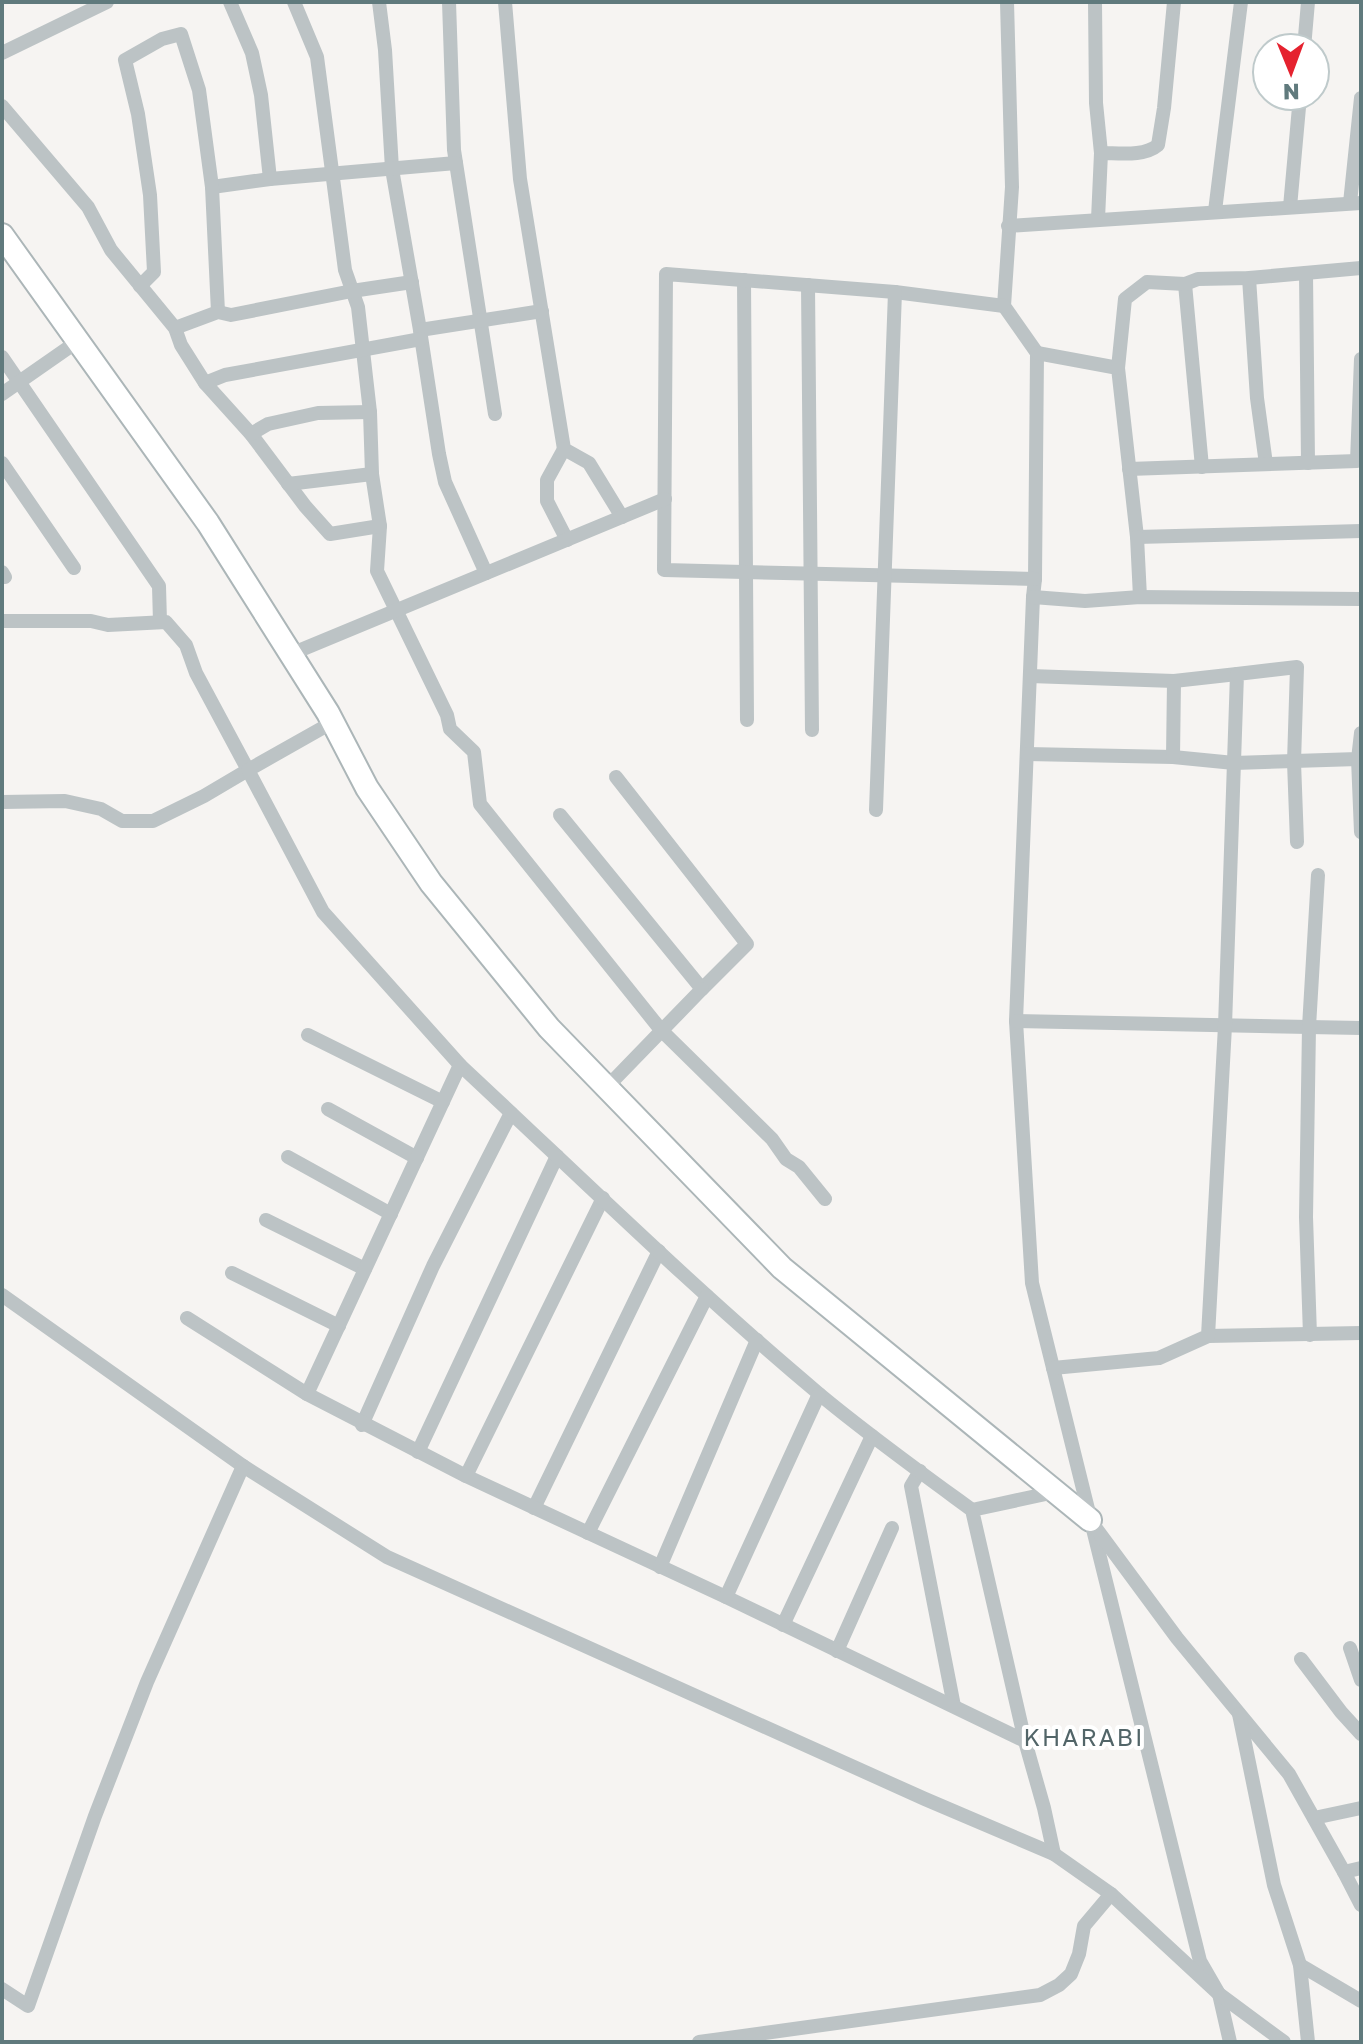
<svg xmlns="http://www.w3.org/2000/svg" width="1363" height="2044" viewBox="0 0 1363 2044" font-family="'Golos Text',sans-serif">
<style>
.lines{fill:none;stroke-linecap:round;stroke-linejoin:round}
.secondary-casing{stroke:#acb6b8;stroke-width:26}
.street{stroke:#bcc3c5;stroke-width:14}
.secondary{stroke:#fff;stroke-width:22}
.labels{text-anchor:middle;stroke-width:8;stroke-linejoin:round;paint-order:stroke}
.quarter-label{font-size:24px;letter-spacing:2px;fill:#526568;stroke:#fff}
</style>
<rect width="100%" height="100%" fill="#f6f4f2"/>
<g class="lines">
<defs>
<path id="secondary" d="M 2,235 L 208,523 L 328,713 L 367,788 L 431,883 L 549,1028 L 782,1268 L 1090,1520"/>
</defs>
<use href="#secondary" class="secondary-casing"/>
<g class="street">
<path d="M 230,2 L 252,53 L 261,95 L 270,179"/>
<path d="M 294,2 L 317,57 L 345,270 L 358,307 L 370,412 L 372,474 L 380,526 L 377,571 L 447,715 L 450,729 L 474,752 L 480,804 L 661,1030 L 772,1139 L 786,1159 L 799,1167 L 825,1199"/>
<path d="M 379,2 L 385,50 L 392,169 L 420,330 L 439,454 L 445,482 L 486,573"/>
<path d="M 449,2 L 454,150 L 495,414"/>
<path d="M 505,2 L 520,179 L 564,449 L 589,463 L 622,517"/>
<path d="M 1007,2 L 1012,187 L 1004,306 L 1037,353 L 1035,579 L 1033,597 L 1016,1021 L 1032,1283 L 1200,1961 L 1219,1994 L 1230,2042"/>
<path d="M 1095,2 L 1096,103 L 1101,153 L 1098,219"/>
<path d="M 1304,48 L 1308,2"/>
<path d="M 2,53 L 107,2"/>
<path d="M 2,106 L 88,207 L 111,250 L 175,328 L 181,345 L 205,383 L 251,434 L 305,506 L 330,534 L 380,526"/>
<path d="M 1101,153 C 1119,153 1144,157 1158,145 L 1164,108 L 1174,2"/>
<path d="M 212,187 L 270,179 L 456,163"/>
<path d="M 1350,203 L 1361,98"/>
<path d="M 1290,207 L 1300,96"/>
<path d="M 1215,211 L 1241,2"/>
<path d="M 1008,226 L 1361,203"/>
<path d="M 1306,273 L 1308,463"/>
<path d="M 1249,278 L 1257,398 L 1266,464"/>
<path d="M 744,280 L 747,720"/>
<path d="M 1185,284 L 1202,467"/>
<path d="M 808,285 L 812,730"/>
<path d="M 140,286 L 154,272 L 150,195 L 138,114 L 125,60 L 162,39 L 181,34 L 199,90 L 212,187 L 218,312"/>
<path d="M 1004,306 L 895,292 L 666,274 L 664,570 L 1035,579"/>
<path d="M 175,328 L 218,312 L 231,315 L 352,291 L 412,282"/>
<path d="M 420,330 L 542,311"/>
<path d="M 1037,353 L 1118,368 L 1137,537 L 1361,531"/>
<path d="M 2,357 L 159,586 L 160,622"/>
<path d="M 1118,368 L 1125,299 L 1147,282 L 1185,284 L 1198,279 L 1249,278 L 1361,268"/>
<path d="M 205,383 L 225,375 L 421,339"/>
<path d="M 2,394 L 78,341"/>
<path d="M 251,434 L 268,424 L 318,413 L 370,412"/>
<path d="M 564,449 L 547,480 L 547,501 L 567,540"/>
<path d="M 2,463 L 74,568"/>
<path d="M 1129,469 L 1357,461 L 1361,359"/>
<path d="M 288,484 L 372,474"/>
<path d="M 1137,537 L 1140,597"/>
<path d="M 2,572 L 5,577"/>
<path d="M 1033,597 L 1085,601 L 1140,597 L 1361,599"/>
<path d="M 2,621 L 91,621 L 108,625 L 166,622 L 186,645 L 196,673 L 248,770 L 204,796 L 153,821 L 122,821 L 101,809 L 65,801 L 2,802"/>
<path d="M 291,654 L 665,499"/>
<path d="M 1030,676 L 1174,681 L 1237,674"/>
<path d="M 333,722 L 248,770 L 323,912 L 460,1065"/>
<path d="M 1027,754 L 1173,757 L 1234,763 L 1358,759 L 1361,733"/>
<path d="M 1173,757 L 1174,681"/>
<path d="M 1358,759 L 1361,832"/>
<path d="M 876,810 L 895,292"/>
<path d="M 560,815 L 702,989 L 747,944 L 616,777"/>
<path d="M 1016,1021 L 1361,1028"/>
<path d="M 308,1035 L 443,1102"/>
<path d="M 607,1087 L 702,989"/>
<path d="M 328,1109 L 417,1158"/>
<path d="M 288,1157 L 391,1214"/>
<path d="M 266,1220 L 365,1269"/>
<path d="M 232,1273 L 339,1326"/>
<path d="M 2,1295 L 243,1466 L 387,1557 L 925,1799 L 1054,1854 L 1111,1894 L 1219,1994 L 1284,2042"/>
<path d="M 187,1318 L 307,1394"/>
<path d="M 1310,1335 L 1306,1217 L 1309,1027 L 1318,875"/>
<path d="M 1208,1336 L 1361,1333"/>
<path d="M 1053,1368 L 1159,1358 L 1208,1336 L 1225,1026 L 1237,674 L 1297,667 L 1294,762 L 1297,842"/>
<path d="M 362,1425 L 433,1266 L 511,1113"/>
<path d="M 418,1452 L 557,1156"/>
<path d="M 920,1471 L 911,1486 L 954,1706"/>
<path d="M 466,1476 L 603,1198"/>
<path d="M 534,1508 L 659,1251"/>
<path d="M 972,1510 C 920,1472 867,1434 818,1393 C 694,1289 578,1175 460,1065 L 307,1394 L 466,1476 L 726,1597 L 1025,1741 L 972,1510 L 1055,1492"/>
<path d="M 1095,1527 L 1177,1638 L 1289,1774 L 1344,1872"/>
<path d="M 588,1533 L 707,1296"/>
<path d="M 660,1567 L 757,1340"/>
<path d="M 726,1597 L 819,1394"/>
<path d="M 783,1625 L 872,1436"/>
<path d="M 1350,1648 L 1361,1680"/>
<path d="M 837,1651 L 892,1528"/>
<path d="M 1301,1659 L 1341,1712 L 1361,1734"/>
<path d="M 1239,1714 L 1274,1885 L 1300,1965 L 1308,2042"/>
<path d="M 1025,1741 L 1044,1808 L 1054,1854"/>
<path d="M 1314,1818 L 1361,1808"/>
<path d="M 1361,1868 L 1344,1872 L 1361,1905"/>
<path d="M 1300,1965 L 1361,2001"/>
<path d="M 2,1989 L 28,2006 L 95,1816 L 147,1682 L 243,1466"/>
<path d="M 699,2042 L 1040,1995 L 1059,1985 L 1071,1974 L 1079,1954 L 1084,1926 L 1111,1894"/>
</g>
<use href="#secondary" class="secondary"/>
</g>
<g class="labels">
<g class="quarter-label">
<text x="1084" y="1746">KHARABI</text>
</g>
</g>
<rect width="1363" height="2044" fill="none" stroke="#607a7d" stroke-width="8"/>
<g transform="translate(1291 72) rotate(179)"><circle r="38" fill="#ffffff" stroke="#bfcacb" stroke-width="2"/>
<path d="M0-6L14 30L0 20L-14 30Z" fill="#e5222f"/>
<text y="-12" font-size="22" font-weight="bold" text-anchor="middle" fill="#607a7d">N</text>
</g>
</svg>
